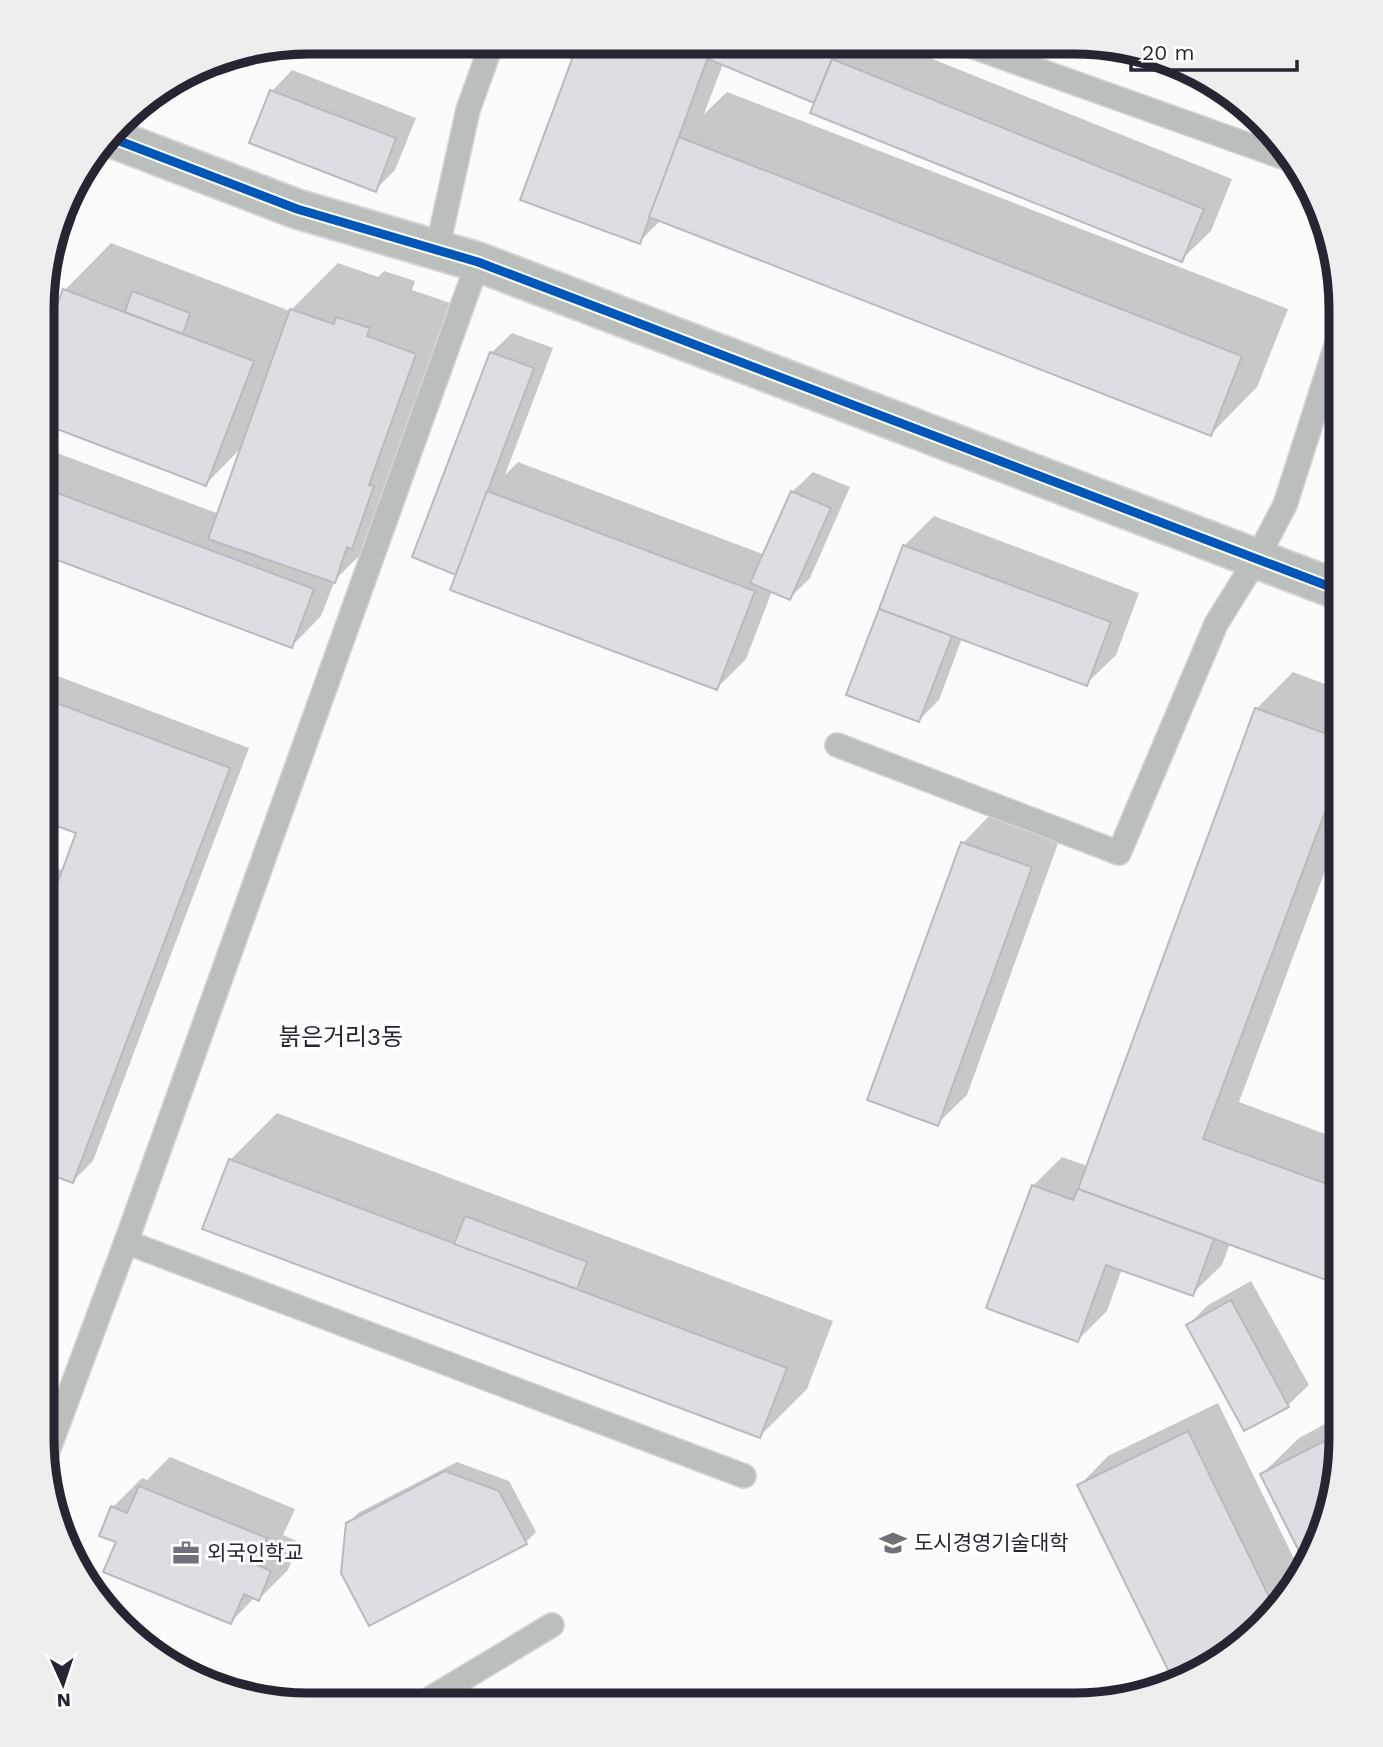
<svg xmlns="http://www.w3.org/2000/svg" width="1383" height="1747" viewBox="0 0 1383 1747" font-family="'Work Sans','Noto Sans KR',sans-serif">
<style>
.shadow{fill:#0003}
.building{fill:#dedde4;stroke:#bab9be;stroke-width:2}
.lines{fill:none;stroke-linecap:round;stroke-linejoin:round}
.lane-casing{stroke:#d5d4d7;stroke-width:26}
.street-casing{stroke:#d5d4d7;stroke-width:42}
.lane{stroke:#babfbb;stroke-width:23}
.street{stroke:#babfbb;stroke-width:38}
.cycleway-casing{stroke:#fff;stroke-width:13}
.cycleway{stroke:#0057b8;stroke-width:9}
.labels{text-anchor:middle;stroke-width:6;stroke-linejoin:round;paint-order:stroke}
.poi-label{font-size:21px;fill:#272531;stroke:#fff;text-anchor:start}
.quarter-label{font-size:24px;fill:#272531;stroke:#fff}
.rim{fill:none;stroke:#272531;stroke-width:9}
</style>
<rect width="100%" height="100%" fill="#fbfbfb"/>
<g class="shadow">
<path d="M 580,43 L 849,44 L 848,46 L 850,44 L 895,44 L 1232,179 L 1211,231 L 1181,260 L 816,102 L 723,64 L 704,114 L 727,92 L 1288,309 L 1257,387 L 1211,434 L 661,220 L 639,242 L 522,199 Z"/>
<path d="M 292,70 L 416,118 L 395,170 L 375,190 L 251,142 L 272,91 Z"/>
<path d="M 81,172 L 53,248 L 78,176 Z"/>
<path d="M 111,243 L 290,311 L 338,263 L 378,277 L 384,271 L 415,281 L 412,290 L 462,307 L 381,534 L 335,580 L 321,616 L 292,646 L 44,553 L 44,448 L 219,514 L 242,447 L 206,484 L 65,290 Z"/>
<path d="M 512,333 L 553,348 L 505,475 L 518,462 L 765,555 L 792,492 L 813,472 L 850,487 L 810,578 L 790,598 L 772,591 L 746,659 L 717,688 L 458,573 L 491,353 Z"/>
<path d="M 934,516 L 1139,593 L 1116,655 L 1086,684 L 962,638 L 939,700 L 919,720 L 904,546 Z"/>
<path d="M 44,671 L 249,748 L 93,1161 L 73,1181 L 43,1170 L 43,863 L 64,871 L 78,832 L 43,819 Z"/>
<path d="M 1293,672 L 1341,690 L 1341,828 L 1239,1102 L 1341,1140 L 1340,1283 L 1230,1243 L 1222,1265 L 1192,1294 L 1122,1269 L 1107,1311 L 1078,1340 L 1033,1186 L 1062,1157 L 1088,1166 L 1256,709 Z"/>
<path d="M 992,813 L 1060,838 L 967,1095 L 937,1124 L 870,1099 L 963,843 Z"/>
<path d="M 277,1113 L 833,1321 L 807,1389 L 760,1436 L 230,1160 Z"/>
<path d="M 1251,1281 L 1309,1385 L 1288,1405 L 1245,1429 L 1188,1325 L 1208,1305 Z"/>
<path d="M 1218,1403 L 1302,1575 L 1296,1586 L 1207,1669 L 1174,1679 L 1079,1486 L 1108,1456 Z"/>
<path d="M 1340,1416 L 1340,1456 L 1327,1524 L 1307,1563 L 1262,1474 L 1299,1438 Z"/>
<path d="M 170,1457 L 295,1509 L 283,1535 L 299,1542 L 288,1570 L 259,1599 L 255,1597 L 231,1622 L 118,1541 L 113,1507 L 142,1478 L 147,1480 Z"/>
<path d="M 457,1462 L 509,1481 L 536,1532 L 526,1542 L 348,1523 L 358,1513 Z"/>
</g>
<g class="building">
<path d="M 578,43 L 713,43 L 640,244 L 520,200 Z"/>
<path d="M 713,43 L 818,43 L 835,51 L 814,103 L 708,59 Z"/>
<path d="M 832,59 L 1204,209 L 1182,262 L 810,113 Z"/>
<path d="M 270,90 L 396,138 L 376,192 L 249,143 Z"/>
<path d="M 679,137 L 1242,356 L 1211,436 L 649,217 Z"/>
<path d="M 63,289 L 254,361 L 206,486 L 44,424 L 44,338 Z"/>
<path d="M 132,291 L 190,313 L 183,334 L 125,312 Z"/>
<path d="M 290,309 L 334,324 L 336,317 L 370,328 L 367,336 L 416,354 L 369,485 L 374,486 L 352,549 L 347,547 L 335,583 L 208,539 Z"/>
<path d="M 490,352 L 534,368 L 456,575 L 412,557 Z"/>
<path d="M 1341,448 L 1341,490 L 1327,485 Z"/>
<path d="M 44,488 L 314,589 L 292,648 L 44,555 Z"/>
<path d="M 487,491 L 755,591 L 717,690 L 450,590 Z"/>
<path d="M 791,491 L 831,508 L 790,600 L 750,583 Z"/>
<path d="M 903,545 L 1111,622 L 1087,686 L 879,609 Z"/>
<path d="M 879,609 L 952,636 L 919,722 L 846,695 Z"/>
<path d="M 43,698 L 230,768 L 73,1183 L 43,1172 L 43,891 L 53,895 L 76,833 L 43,821 Z"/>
<path d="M 1255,708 L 1341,739 L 1341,769 L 1203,1139 L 1341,1189 L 1340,1285 L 1078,1189 Z"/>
<path d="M 961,842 L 1032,867 L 938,1126 L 867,1100 Z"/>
<path d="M 229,1159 L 787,1368 L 760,1438 L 202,1229 Z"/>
<path d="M 1032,1185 L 1073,1200 L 1078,1189 L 1214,1239 L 1193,1296 L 1106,1265 L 1078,1342 L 986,1308 Z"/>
<path d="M 465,1216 L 587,1262 L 577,1289 L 454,1244 Z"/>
<path d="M 1231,1300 L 1289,1407 L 1244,1431 L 1186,1325 Z"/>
<path d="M 1188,1431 L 1274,1607 L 1207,1669 L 1173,1680 L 1077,1485 Z"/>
<path d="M 1340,1433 L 1340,1456 L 1327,1524 L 1306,1565 L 1260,1474 Z"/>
<path d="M 445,1471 L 499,1491 L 527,1544 L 369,1626 L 341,1573 L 346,1523 Z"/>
<path d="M 139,1486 L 267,1538 L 255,1564 L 271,1571 L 259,1601 L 244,1594 L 231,1624 L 103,1572 L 116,1542 L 99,1536 L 111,1506 L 127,1513 Z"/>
</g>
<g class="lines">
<defs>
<g id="lane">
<path d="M 965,44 L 1291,160"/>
<path d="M 437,250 L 468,110 L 492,43"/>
<path d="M 837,745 L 1119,853 L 1216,624 L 1257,558 L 1285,505 L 1341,330"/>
<path d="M 126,1242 L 744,1476"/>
<path d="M 45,1459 L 126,1242 L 478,262"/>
<path d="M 421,1704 L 552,1625"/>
</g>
<path id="street" d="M 109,137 L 297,209 L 478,262 L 1341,591"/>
</defs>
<use href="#lane" class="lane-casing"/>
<use href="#street" class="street-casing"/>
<use href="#lane" class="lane"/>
<use href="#street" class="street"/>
<defs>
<path id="cycleway" d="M 109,137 L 297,209 L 478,262 L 1341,591"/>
</defs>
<use href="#cycleway" class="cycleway-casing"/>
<use href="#cycleway" class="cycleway"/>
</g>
<defs>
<symbol id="school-bare" viewBox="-9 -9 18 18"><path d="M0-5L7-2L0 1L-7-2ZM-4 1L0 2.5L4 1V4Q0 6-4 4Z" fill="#717078" stroke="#fff" stroke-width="2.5" paint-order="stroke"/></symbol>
<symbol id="office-bare" viewBox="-9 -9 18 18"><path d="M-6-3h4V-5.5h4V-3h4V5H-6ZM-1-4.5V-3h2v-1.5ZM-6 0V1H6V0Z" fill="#717078" stroke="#fff" stroke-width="2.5" paint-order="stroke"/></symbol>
</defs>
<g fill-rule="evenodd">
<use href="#school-bare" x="874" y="1524" width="38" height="38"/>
<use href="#office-bare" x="167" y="1534" width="38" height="38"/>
</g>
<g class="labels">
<g class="poi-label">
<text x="914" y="1550">도시경영기술대학</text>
<text x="207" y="1560">외국인학교</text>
</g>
<g class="quarter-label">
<text x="341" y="1045">붉은거리3동</text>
</g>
</g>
<path d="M0 0H1383V1747H0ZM309 54H1074A255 255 0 0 1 1329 309V1438A255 255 0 0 1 1074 1693H309A255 255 0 0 1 54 1438V309A255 255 0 0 1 309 54Z" fill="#eeeeef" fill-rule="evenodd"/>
<path class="rim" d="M309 54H1074A255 255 0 0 1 1329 309V1438A255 255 0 0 1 1074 1693H309A255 255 0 0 1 54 1438V309A255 255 0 0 1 309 54Z"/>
<g transform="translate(63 1684) rotate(177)" stroke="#ffffff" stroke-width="5" paint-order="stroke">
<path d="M0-5L12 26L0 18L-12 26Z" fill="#272531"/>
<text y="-10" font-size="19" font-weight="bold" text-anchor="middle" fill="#272531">N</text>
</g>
<path d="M1131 60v10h166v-10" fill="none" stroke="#272531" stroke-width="3.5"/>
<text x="1142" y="60" font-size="21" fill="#272531" stroke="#ffffff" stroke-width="5" paint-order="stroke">20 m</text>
</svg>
